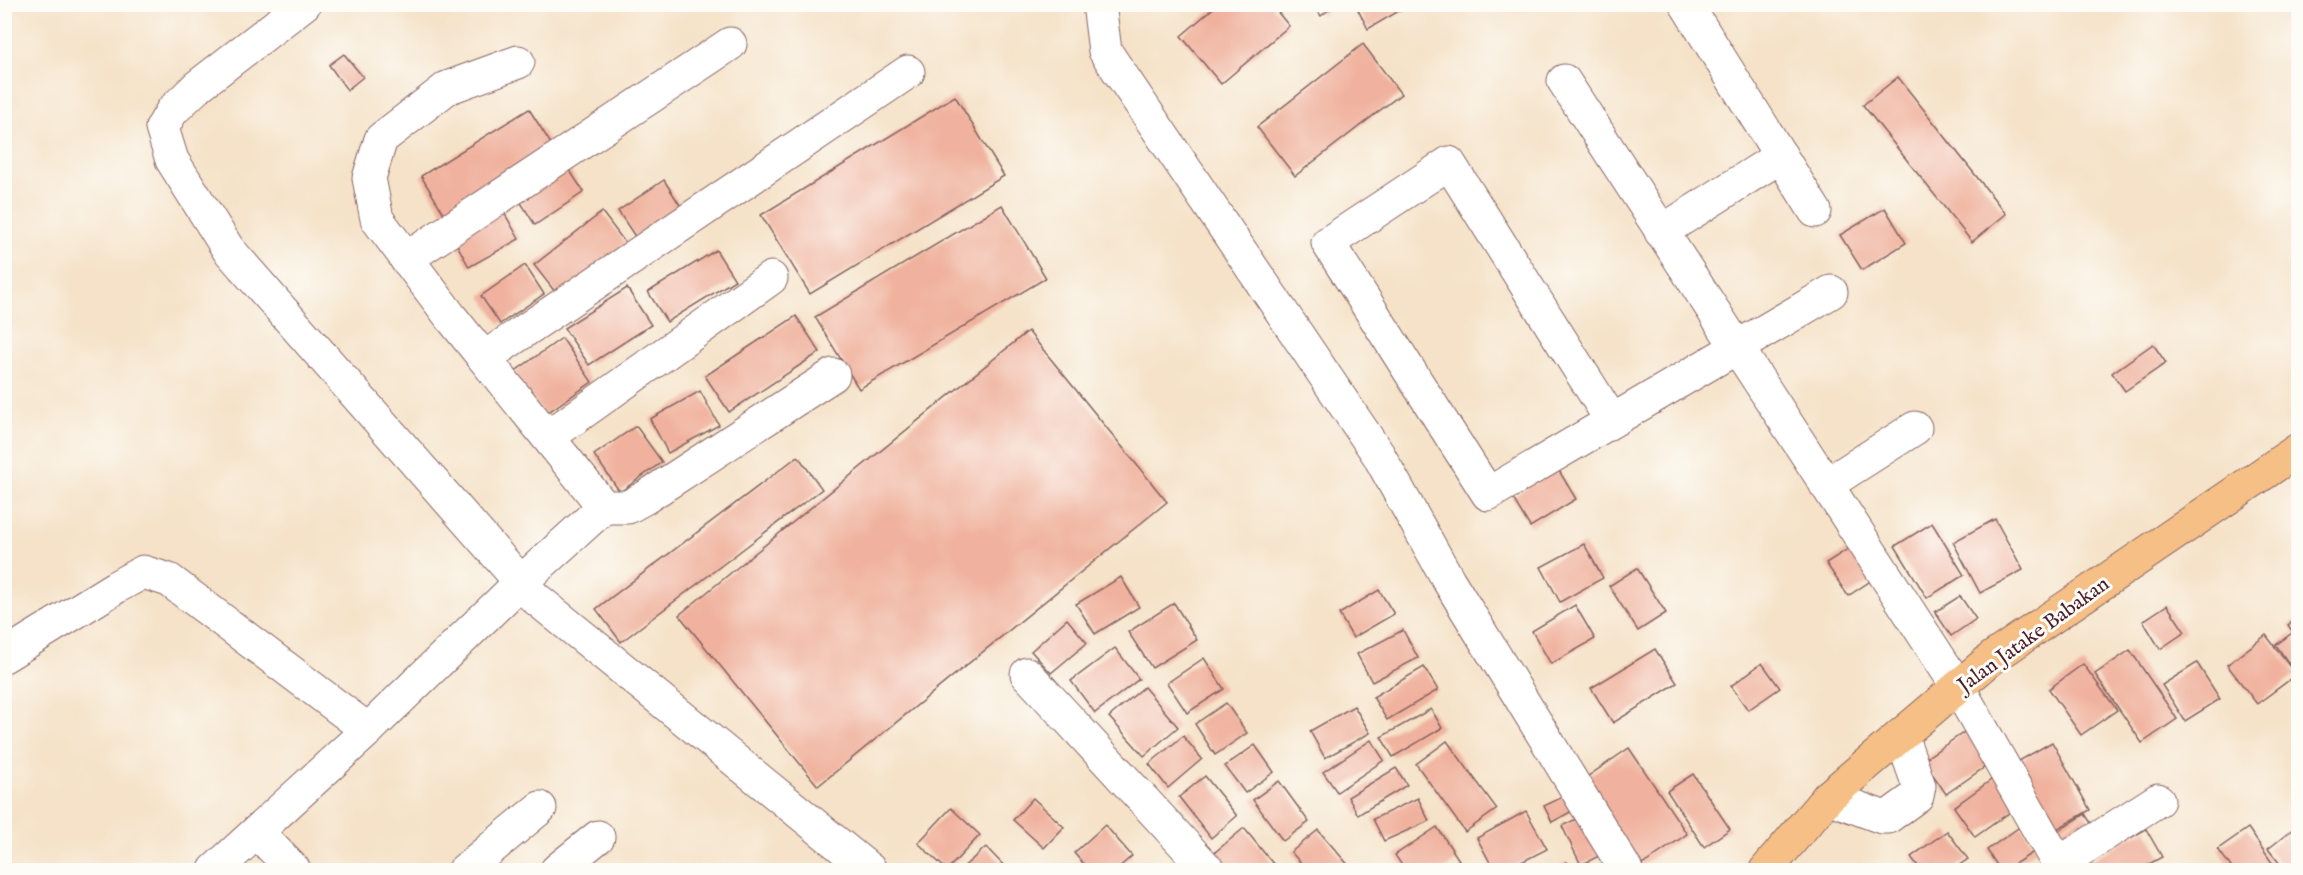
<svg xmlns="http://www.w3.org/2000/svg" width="2303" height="875" viewBox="0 0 2303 875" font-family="'IM FELL English',serif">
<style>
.building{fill:#f0b29e}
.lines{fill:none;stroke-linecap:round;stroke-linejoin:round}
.minor-casing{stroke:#866362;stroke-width:35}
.major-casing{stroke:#866362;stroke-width:35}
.minor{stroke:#fff;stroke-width:33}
.major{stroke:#f5bf86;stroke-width:33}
.labels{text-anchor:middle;stroke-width:6;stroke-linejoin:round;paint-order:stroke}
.street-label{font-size:21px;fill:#4a1f2b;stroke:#fdfcf7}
</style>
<rect width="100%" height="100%" fill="#fdfcf7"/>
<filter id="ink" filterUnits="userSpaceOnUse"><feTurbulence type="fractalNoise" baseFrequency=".0167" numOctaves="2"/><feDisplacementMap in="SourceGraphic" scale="12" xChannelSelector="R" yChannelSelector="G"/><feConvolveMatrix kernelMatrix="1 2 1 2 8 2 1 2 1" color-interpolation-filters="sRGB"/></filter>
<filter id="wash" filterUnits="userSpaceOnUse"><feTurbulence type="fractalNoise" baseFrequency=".008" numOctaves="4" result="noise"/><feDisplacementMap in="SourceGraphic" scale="24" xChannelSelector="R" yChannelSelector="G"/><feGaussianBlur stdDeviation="1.35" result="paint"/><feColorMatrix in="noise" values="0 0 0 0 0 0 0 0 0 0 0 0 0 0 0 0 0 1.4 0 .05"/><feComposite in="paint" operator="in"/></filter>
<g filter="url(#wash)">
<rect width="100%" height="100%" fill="#f5e2c8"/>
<g id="blocks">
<g class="building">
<path d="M 1218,4 L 1271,4 L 1289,26 L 1221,84 L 1181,36 Z"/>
<path d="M 1313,4 L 1336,4 L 1321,16 Z"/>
<path d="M 1355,4 L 1411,4 L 1368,29 Z"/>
<path d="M 1363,44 L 1401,94 L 1295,176 L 1257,127 Z"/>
<path d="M 344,54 L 363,77 L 347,90 L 329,65 Z"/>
<path d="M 1898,77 L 2006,214 L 1972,242 L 1863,105 Z"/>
<path d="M 955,96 L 1004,176 L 810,294 L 761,215 Z"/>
<path d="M 529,109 L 553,147 L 444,214 L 421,176 Z"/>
<path d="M 566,165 L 584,192 L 535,225 L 518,198 Z"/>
<path d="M 664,180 L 685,213 L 640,244 L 618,211 Z"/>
<path d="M 1002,205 L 1046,278 L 859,389 L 815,317 Z"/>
<path d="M 501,207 L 519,239 L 469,267 L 452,235 Z"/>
<path d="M 1885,208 L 1906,243 L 1862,270 L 1840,235 Z"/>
<path d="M 602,212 L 627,245 L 559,297 L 534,265 Z"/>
<path d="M 716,250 L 735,280 L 667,322 L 648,292 Z"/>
<path d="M 525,265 L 544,294 L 500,324 L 481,296 Z"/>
<path d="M 627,288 L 651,325 L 589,365 L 564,328 Z"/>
<path d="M 796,316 L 820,352 L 729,412 L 705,376 Z"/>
<path d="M 1028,331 L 1167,502 L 818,786 L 679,615 Z"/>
<path d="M 562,338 L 592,382 L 544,415 L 514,372 Z"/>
<path d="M 2153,344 L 2166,363 L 2125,391 L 2112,373 Z"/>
<path d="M 700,391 L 719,425 L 668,453 L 650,419 Z"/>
<path d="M 636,426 L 662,462 L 620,492 L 594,455 Z"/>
<path d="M 798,456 L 822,489 L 621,642 L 596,609 Z"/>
<path d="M 1558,469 L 1576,499 L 1530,527 L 1512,497 Z"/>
<path d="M 1995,519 L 2023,570 L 1980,593 L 1953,542 Z"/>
<path d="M 1932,523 L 1964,575 L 1927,598 L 1895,546 Z"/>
<path d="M 1584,544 L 1603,578 L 1560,602 L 1541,567 Z"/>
<path d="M 1851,547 L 1872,580 L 1848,596 L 1826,563 Z"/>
<path d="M 1637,568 L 1666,613 L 1638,631 L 1609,586 Z"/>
<path d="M 1121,577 L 1139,607 L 1095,634 L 1076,604 Z"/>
<path d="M 1379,590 L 1394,614 L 1353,638 L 1339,614 Z"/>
<path d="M 1960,596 L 1976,619 L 1951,636 L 1935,612 Z"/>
<path d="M 1174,603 L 1197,640 L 1152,668 L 1128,632 Z"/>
<path d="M 1575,605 L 1595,639 L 1551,664 L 1532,631 Z"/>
<path d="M 2167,605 L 2185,632 L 2160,649 L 2143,621 Z"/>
<path d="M 2298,617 L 2298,640 L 2288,625 Z"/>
<path d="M 1067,619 L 1087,643 L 1051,673 L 1031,651 Z"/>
<path d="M 1403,630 L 1418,658 L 1372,682 L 1357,654 Z"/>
<path d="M 2292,633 L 2298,643 L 2298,663 L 2292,668 L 2276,645 Z"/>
<path d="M 2266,635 L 2296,675 L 2257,704 L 2227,665 Z"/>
<path d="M 1115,648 L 1139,679 L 1095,713 L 1071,681 Z"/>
<path d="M 1655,649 L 1677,683 L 1613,723 L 1591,688 Z"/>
<path d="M 2130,650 L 2177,719 L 2142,743 L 2095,674 Z"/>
<path d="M 1204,658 L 1224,689 L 1187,713 L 1167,683 Z"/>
<path d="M 1762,663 L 1780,688 L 1748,710 L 1731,686 Z"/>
<path d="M 2197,663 L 2220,699 L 2185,721 L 2162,685 Z"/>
<path d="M 2083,664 L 2117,710 L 2081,735 L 2049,689 Z"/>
<path d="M 1424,667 L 1438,690 L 1387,720 L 1373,697 Z"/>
<path d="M 1144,687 L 1178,727 L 1144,756 L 1109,717 Z"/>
<path d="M 1226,703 L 1247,733 L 1215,755 L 1195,724 Z"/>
<path d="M 1354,706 L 1370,733 L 1325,758 L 1310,731 Z"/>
<path d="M 1431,709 L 1442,728 L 1393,757 L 1381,737 Z"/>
<path d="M 1969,729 L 1992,762 L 1946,794 L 1923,760 Z"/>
<path d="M 1183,736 L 1202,759 L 1168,788 L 1149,764 Z"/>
<path d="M 1371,740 L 1384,760 L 1337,792 L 1323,772 Z"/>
<path d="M 1447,741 L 1497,809 L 1465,832 L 1416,764 Z"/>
<path d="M 2052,742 L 2090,810 L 2050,833 L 2012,765 Z"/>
<path d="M 1255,745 L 1274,772 L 1245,793 L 1225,766 Z"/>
<path d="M 1629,748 L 1687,834 L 1642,865 L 1584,779 Z"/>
<path d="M 1396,768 L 1407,785 L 1358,815 L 1348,797 Z"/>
<path d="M 1693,774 L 1730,829 L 1704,847 L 1667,791 Z"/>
<path d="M 1998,775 L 2020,805 L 1975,837 L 1954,807 Z"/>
<path d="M 1205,776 L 1237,816 L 1211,838 L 1179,797 Z"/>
<path d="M 1279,781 L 1309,822 L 1283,841 L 1253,800 Z"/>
<path d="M 1571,793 L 1578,808 L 1552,822 L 1544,806 Z"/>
<path d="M 1033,798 L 1064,827 L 1044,848 L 1013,820 Z"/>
<path d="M 1418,798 L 1429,821 L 1384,841 L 1373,819 Z"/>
<path d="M 951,808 L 980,835 L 947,870 L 918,843 Z"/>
<path d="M 1526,811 L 1547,849 L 1506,870 L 1494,870 L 1477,838 Z"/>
<path d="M 2085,814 L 2095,829 L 2061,850 L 2052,835 Z"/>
<path d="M 1580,817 L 1599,856 L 1581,865 L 1562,826 Z"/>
<path d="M 1105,825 L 1132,856 L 1116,870 L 1089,870 L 1074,853 Z"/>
<path d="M 2298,825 L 2298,870 L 2285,870 L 2268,849 Z"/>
<path d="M 2021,826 L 2037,850 L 2005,870 L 2000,870 L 1987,850 Z"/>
<path d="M 1437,827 L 1459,860 L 1442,870 L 1405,870 L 1395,855 Z"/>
<path d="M 1244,828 L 1274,865 L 1268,870 L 1228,870 L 1214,853 Z"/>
<path d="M 2248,828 L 2277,870 L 2233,870 L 2218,849 Z"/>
<path d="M 2146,829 L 2162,857 L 2138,870 L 2093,870 L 2088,862 Z"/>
<path d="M 1318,830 L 1350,867 L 1346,870 L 1307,870 L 1291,852 Z"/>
<path d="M 1947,831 L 1968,859 L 1952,870 L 1921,870 L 1911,857 Z"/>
<path d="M 986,847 L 1008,870 L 960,870 Z"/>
<path d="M 1567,862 L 1571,870 L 1550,870 Z"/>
</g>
</g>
</g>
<g filter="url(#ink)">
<use href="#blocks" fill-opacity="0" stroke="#866362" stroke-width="1.5"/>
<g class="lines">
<defs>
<g id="minor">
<path d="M 304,4 L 198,86 L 172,111 L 162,128 L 172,160 L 228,249 L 534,597 L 870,870"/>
<path d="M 1099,4 L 1105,51 L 1378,454 L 1449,581 L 1626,870"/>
<path d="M 1686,4 L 1815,211"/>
<path d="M 1564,81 L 1958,687 L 2055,858 L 2063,861 L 2158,800"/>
<path d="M 1661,232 L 1781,156"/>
<path d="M 406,259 L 730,44"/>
<path d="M 484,358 L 908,72"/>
<path d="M 1612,421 L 1449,163 L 1328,243 L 1488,494 C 1603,427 1717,359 1831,292"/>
<path d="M 548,437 L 771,278"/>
<path d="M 1826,485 L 1915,428"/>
<path d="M 604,507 L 628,507 L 646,497 L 833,375"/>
<path d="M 4,656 L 116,587 L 143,572 L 169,580 L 368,730"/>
<path d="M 1027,674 L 1208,870"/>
<path d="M 1828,797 L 1882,817 L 1888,817 L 1917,796 L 1919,786 L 1901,735"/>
<path d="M 257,832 L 294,870"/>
<path d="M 215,870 L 368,730 L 521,582 L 604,507 L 450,316 L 377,219 L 369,178 L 381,139 L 447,88 L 518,62"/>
<path d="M 465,870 L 540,808"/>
<path d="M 557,870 L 598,837"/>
</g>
<path id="major" d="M 1766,870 L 1828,797 L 1992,658 L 2298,450"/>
</defs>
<use href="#minor" class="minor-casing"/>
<use href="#major" class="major-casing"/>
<use href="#minor" class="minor"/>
<use href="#major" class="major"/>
</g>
</g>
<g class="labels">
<g class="street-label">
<text transform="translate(2033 634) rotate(-36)" y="7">Jalan Jatake Babakan</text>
</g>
</g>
<rect width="2303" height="875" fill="none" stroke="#fdfcf7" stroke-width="24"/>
</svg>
